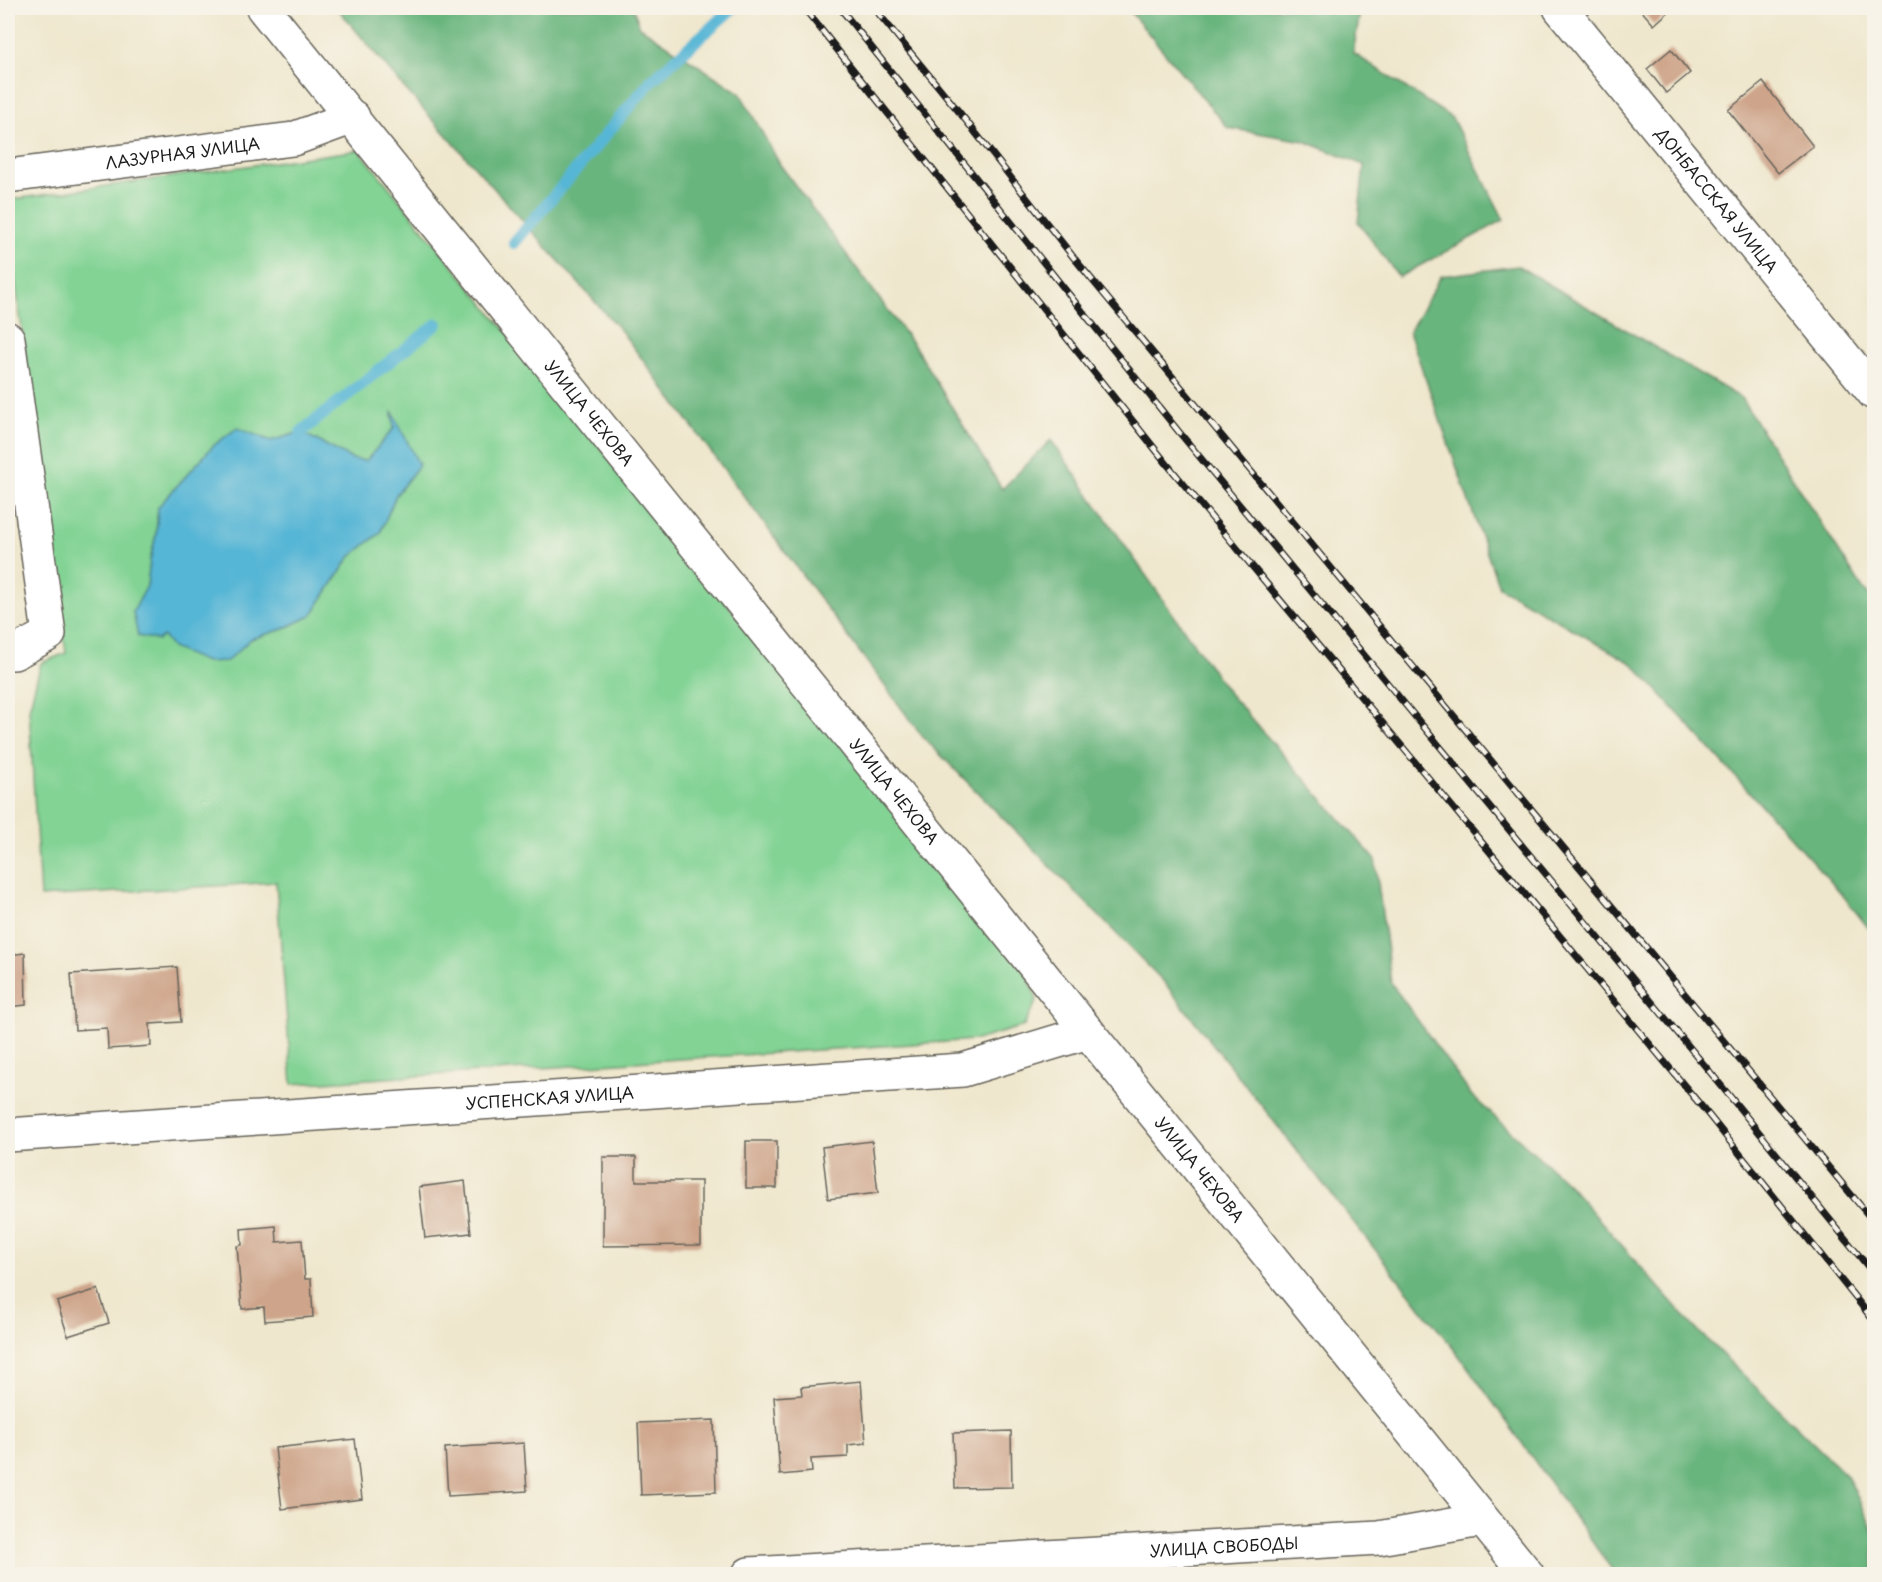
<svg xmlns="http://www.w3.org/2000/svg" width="1882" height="1582" viewBox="0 0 1882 1582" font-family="'Playpen Sans',sans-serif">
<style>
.green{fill:#82d394;stroke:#4f7858;stroke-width:1.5;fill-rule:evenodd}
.forest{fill:#69b57e;stroke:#42684d;stroke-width:1.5}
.water{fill:#57b6d5;stroke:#3a6978;stroke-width:1.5}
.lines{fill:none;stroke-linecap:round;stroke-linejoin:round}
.stream{stroke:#57b6d5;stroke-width:12}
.building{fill:#cea48a}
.minor-casing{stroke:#66635a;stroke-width:36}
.minor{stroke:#fff;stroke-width:33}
.rail-casing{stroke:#1c1c1c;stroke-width:7}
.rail{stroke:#f7f3e8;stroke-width:4.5;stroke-dasharray:14;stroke-linecap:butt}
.labels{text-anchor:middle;stroke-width:4.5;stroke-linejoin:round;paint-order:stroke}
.street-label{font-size:16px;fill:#1c1c1c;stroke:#f7f3e8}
</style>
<rect width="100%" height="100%" fill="#f7f3e8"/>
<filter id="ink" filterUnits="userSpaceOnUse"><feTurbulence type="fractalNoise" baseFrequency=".0167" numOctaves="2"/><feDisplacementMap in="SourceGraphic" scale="12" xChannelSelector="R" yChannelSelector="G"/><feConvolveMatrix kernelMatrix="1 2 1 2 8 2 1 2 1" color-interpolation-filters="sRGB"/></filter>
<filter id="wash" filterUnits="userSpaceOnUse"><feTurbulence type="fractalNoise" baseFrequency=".008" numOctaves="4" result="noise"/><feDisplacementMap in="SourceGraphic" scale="24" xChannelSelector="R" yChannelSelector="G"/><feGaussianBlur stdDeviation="1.35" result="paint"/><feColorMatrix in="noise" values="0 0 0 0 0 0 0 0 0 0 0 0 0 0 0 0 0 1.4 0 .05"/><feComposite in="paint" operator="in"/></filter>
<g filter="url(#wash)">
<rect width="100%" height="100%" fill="#efe7cd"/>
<path class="green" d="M 359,150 L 1026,972 L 1037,1000 L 1024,1026 L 976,1040 L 292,1084 L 276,882 L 40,897 L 29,709 L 41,663 L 66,653 L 8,227 L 8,200 ZM 392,413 L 419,465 L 396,495 L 380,533 L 350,557 L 311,616 L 283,629 L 251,639 L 226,661 L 163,636 L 133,612 L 147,587 L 150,561 L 156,535 L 158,507 L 213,446 L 237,428 L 271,441 L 301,432 L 352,459 L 366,461 L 394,428 Z"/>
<g class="forest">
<path d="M 337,8 L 633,8 L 640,27 L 740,93 L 781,166 L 915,347 L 1002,489 L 1051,440 L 1227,691 L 1375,859 L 1391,983 L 1472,1096 L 1567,1183 L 1693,1326 L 1848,1477 L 1874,1532 L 1874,1574 L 1615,1574 L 1467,1366 L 1163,981 L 922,736 L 622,332 L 400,83 Z"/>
<path d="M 1127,8 L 1307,8 L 1308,9 L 1311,8 L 1361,8 L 1353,53 L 1452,118 L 1504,220 L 1399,277 L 1358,222 L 1364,165 L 1304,141 L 1228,128 Z"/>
<path d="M 1518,266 L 1741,398 L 1863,589 L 1874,601 L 1874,935 L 1841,893 L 1633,664 L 1499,587 L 1409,332 L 1441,276 Z"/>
</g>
<path class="water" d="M 392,411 L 419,465 L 396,495 L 380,533 L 350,557 L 311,616 L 283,629 L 251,639 L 227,661 L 206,662 L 172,648 L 163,636 L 158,640 L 138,636 L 133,612 L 147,586 L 150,561 L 156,535 L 158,507 L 213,446 L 237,428 L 271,441 L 301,432 L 352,459 L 366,461 L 394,428 Z"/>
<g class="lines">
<g class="stream">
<path d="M 514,243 L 652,80 L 733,8"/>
<path d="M 301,432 L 437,324"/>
</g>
</g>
<g id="blocks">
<g class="building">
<path d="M 1639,8 L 1673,8 L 1654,25 Z"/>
<path d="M 1671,49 L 1690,73 L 1666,93 L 1647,69 Z"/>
<path d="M 1763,82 L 1813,146 L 1778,173 L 1728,110 Z"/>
<path d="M 25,953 L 26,1005 L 8,1007 L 8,955 Z"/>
<path d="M 177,967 L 181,1022 L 150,1024 L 151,1046 L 108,1049 L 107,1028 L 75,1030 L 71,974 Z"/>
<rect x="746" y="1141" width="31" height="47"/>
<path d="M 872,1141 L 878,1193 L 828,1199 L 822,1147 Z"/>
<path d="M 603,1157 L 636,1157 L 636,1181 L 701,1181 L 701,1245 L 603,1246 Z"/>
<path d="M 465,1181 L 471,1233 L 425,1238 L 419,1187 Z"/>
<path d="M 276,1226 L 277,1242 L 302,1240 L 305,1279 L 311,1279 L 313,1317 L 265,1321 L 264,1307 L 242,1309 L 237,1246 L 242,1245 L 241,1229 Z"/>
<path d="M 98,1289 L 109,1323 L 68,1336 L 57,1302 Z"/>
<path d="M 861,1381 L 866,1443 L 848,1445 L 848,1457 L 811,1459 L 812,1472 L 780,1475 L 774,1397 L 802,1395 L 801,1387 Z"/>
<path d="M 714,1420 L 716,1492 L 641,1495 L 638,1423 Z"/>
<path d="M 1011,1431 L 1012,1487 L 955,1488 L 953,1433 Z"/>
<path d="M 355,1439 L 362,1499 L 282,1509 L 275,1448 Z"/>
<path d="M 524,1443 L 527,1491 L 448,1496 L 445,1448 Z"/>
</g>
</g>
</g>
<g filter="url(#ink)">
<use href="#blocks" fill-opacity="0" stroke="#66635a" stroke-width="1.5"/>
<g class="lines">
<defs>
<g id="minor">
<path id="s1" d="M 263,8 L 1088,1032 L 1527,1574"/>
<path id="s2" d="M 1560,8 L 1874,393"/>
<path id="s3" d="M 8,176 L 293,139 L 353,117"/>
<path d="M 8,339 L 49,634 L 14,653 L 8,653"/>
<path id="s4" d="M 8,1135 L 963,1070 L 1088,1032"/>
<path id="s5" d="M 749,1574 L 1379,1538 L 1481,1520"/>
</g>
</defs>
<use href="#minor" class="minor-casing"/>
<use href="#minor" class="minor"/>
<defs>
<g id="rail">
<path d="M 804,8 L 1167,464 L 1703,1108 L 1874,1321"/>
<path d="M 840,8 L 1179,432 L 1715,1078 L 1874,1274"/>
<path d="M 874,8 L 960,113 L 1074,258 L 1874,1222"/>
</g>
</defs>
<use href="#rail" class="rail-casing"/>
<use href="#rail" class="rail"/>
</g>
</g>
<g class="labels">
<g class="street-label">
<text dy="6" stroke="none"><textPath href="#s3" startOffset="176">ЛАЗУРНАЯ УЛИЦА</textPath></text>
<text dy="6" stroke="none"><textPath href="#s2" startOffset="248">ДОНБАССКАЯ УЛИЦА</textPath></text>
<text dy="6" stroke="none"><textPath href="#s1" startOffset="520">УЛИЦА ЧЕХОВА</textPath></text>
<text dy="6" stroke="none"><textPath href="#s1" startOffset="1006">УЛИЦА ЧЕХОВА</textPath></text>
<text dy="6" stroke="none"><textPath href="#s4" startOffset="543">УСПЕНСКАЯ УЛИЦА</textPath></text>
<text dy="6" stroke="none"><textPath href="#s1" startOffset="1492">УЛИЦА ЧЕХОВА</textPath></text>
<text dy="6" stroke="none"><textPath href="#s5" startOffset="476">УЛИЦА СВОБОДЫ</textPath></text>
</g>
</g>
<rect width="1882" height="1582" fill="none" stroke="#f7f3e8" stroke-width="30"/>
</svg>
